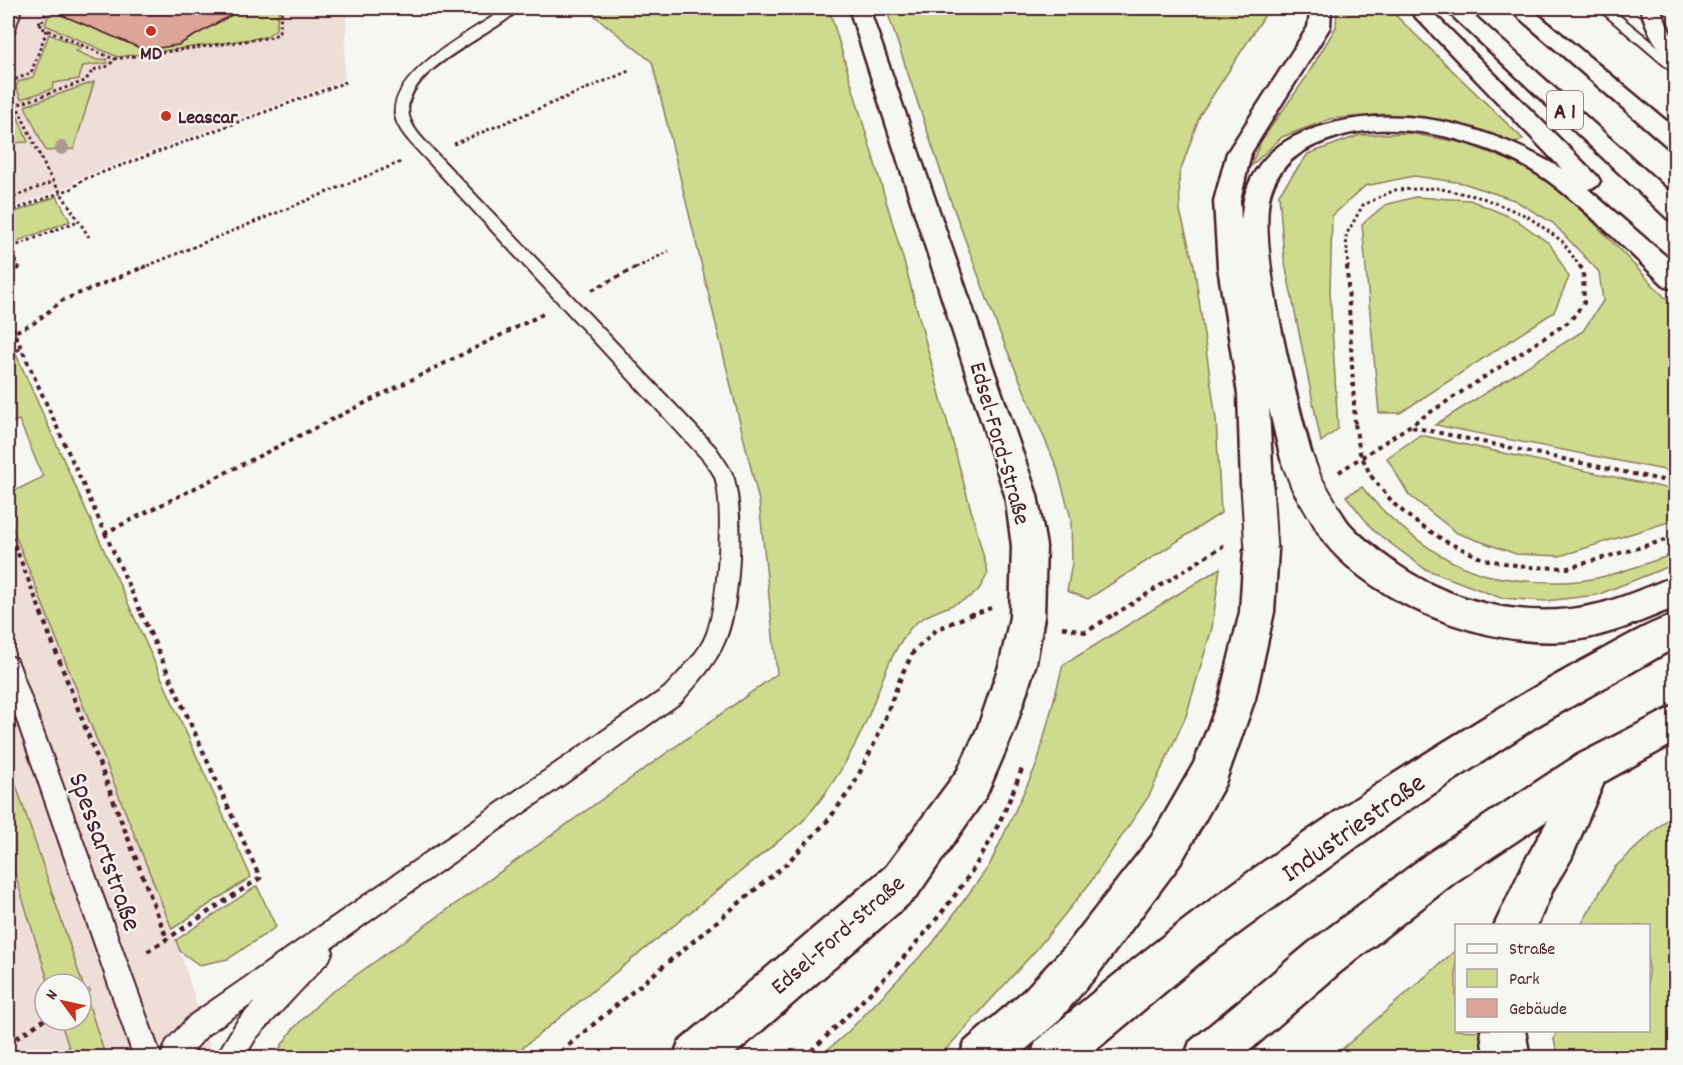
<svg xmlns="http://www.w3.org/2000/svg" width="1683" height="1065" viewBox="0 0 1683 1065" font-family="Dekko,sans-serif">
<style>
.built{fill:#eeded7;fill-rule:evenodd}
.green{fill:#ceda8d;stroke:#8c7c5c;stroke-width:1.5}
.building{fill:#dda598;stroke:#4a1f2b;stroke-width:1.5}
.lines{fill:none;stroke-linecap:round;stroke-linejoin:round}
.lane-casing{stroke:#4a1f2b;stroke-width:4}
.secondary-casing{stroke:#4a1f2b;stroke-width:5}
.highway-casing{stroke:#4a1f2b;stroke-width:5}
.path-far2{stroke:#4a1f2b;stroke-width:3;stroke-dasharray:3 3;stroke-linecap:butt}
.path-far1{stroke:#4a1f2b;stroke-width:4;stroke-dasharray:4.5 4.5;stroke-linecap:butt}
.path{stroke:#4a1f2b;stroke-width:4.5;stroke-dasharray:5 5;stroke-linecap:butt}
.lane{fill:#f6f6f2;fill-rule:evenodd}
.secondary{fill:#f6f6f2;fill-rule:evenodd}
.highway{fill:#f6f6f2;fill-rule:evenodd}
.highway-bridge-casing{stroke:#4a1f2b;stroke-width:35;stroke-linecap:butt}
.path-bridge{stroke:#4a1f2b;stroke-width:4;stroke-dasharray:4.5 4.5;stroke-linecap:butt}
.highway-bridge{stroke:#f6f6f2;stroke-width:31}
.tree{fill:#aa9a92}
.poi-dot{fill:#c8321e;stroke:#f6f6f2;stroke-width:2}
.labels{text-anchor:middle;stroke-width:4.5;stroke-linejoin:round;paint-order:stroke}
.far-poi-label{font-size:20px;font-weight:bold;fill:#4a1f2b;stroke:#f6f6f2}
.shield{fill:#f6f6f2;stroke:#7e6067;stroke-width:1.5}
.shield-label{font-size:22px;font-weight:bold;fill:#4a1f2b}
.street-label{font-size:24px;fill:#4a1f2b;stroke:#f6f6f2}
.near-street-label{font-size:28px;fill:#4a1f2b;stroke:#f6f6f2}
</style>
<rect width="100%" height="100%" fill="#f6f6f2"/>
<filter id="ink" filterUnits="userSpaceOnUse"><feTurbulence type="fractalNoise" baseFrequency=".0167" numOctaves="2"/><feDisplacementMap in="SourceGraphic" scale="12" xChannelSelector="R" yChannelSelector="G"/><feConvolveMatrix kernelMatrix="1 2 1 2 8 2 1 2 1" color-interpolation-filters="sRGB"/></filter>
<g filter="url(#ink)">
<g class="built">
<path d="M 8,8 L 347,8 L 344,80 L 74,180 L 74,184 L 8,209 Z"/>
<path d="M 8,517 L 180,951 L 213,1057 L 8,1057 ZM 45,984 L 81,984 L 81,1020 L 45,1020 Z"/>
</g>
<g class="green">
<path d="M 51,8 L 67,8 L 64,16 L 145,50 L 178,45 L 244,8 L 279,8 L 276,29 L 266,37 L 118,57 L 45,25 Z"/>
<path d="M 585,8 L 829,8 L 905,265 L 988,573 C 984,580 980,591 973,595 C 952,609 921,611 906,634 C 888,658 879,690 868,717 C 851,757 831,790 802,822 L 511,1057 L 274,1057 L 292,1030 L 324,998 L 777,674 L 759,501 L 652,62 Z"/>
<path d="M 886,8 L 1266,8 L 1265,15 L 1200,115 L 1179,175 L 1180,211 L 1194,265 L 1216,419 L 1221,513 L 1088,599 L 1067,591 L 1072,563 L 1071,518 L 1057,468 L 999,331 L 949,196 Z"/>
<path d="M 1337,8 L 1388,8 L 1523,139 L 1517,143 L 1436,120 L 1386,114 L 1330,119 L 1282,137 L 1250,167 L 1261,141 L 1305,79 L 1336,27 Z"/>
<path d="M 49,34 L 81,47 L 76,51 L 97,60 L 107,59 L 107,63 L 83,66 L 79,79 L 54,83 L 52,89 L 21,99 L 16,87 L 18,82 L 33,77 Z"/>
<path d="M 94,82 L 74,149 L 46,151 L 25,106 Z"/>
<path d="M 15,110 L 28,142 L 8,143 L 8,113 Z"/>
<path d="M 1408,133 L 1464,143 L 1519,164 L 1564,191 L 1675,308 L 1675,472 L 1435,425 L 1583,331 L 1603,301 L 1599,272 L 1553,223 L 1514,200 L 1463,183 L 1414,176 L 1365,186 L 1332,216 L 1330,292 L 1338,429 L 1321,442 L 1284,258 L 1279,194 L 1308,154 L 1360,135 Z"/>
<path d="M 57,196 L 70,221 L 8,245 L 8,215 Z"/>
<path d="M 1415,197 L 1470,200 L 1515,219 L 1550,244 L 1569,277 L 1554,312 L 1400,413 L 1379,413 L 1362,224 L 1385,205 Z"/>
<path d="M 16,354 L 251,877 L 172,929 L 8,517 L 8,494 L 43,477 L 19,420 L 8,424 L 8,358 Z"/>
<path d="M 1420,435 L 1675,490 L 1675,520 L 1560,556 L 1516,554 L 1457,533 L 1409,495 L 1387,458 Z"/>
<path d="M 1362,487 C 1388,520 1434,557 1474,571 C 1504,582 1561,585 1592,579 C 1620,574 1648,562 1675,554 L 1675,564 L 1597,595 L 1546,601 L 1501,598 L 1425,569 L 1374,531 L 1346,496 Z"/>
<path d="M 1220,568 L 1212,628 L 1186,716 L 1149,796 L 1090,883 L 1036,950 L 939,1057 L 819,1057 L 847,1033 L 932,944 L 989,866 L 1037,764 L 1063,665 Z"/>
<path d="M 8,761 L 84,988 L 81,990 L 81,984 L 49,984 L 8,851 Z"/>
<path d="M 1675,812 L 1675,1057 L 1558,1057 L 1554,1040 L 1556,1031 L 1648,1030 L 1648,926 L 1581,925 L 1614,868 Z"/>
<path d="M 257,886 L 276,927 L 228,959 L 199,965 L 180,951 L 176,940 Z"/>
<path d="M 1456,950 L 1456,1030 L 1484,1031 L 1485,1057 L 1332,1058 Z"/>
<path d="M 87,999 L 105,1055 L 104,1057 L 72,1057 L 60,1020 L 81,1020 L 81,1003 Z"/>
</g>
<path class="building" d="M 45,8 L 244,8 L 178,45 L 145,50 Z"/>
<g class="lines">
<defs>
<g id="lane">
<path d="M 8,8 L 15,8 L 20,13 L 14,32 L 8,36 Z"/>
<path d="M 507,8 L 520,8 C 495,36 399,70 409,116 C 412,129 424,140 433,150 L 716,448 C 722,458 731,468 734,479 C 744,517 740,608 724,643 C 714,666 697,683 681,702 L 331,948 L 333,951 L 329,960 L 256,1038 L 244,1058 L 215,1058 L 238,1020 L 255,1002 L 208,1034 L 187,1058 L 134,1058 L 8,694 L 8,656 L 16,658 L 19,665 L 161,1056 L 167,1041 L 190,1016 L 665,688 C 680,671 699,654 707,633 C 718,603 725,507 715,477 C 712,471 707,464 702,458 L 423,156 C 413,145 397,130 395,115 C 390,72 476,28 507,8 Z"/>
<path d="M 1597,8 L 1610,8 L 1676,61 L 1676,72 L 1671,71 Z"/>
</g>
<path id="secondary" d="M 849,8 L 869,8 L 1037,495 L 1046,546 L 1044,617 L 1036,663 L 1015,729 L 986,796 L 916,897 L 730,1058 L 673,1058 L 679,1042 L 886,867 L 958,770 L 978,727 L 1000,663 L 1010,617 L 1012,546 L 1005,495 Z"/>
<g id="highway">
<path d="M 1311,8 L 1331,8 L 1330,27 L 1251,153 L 1240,201 L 1241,220 C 1243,210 1243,198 1247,189 C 1259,156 1284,138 1316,128 C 1402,101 1487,125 1562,169 L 1407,8 L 1428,8 L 1597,176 L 1600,181 L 1597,186 L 1588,189 L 1676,265 L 1676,289 L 1666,287 C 1630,253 1594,217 1555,186 C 1502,144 1403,116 1337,137 C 1308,146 1284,158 1272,188 C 1253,236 1298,404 1313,459 L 1308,468 L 1297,471 L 1286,468 L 1281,459 L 1269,408 L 1273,486 L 1268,495 L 1257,499 L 1246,495 L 1241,486 L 1238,394 L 1218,267 L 1214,201 L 1227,153 L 1308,27 Z"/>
<path d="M 1444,8 L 1466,8 L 1676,198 L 1676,220 L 1667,218 Z"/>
<path d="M 1508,8 L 1530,8 L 1676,129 L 1676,149 L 1668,147 Z"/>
<path d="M 1640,8 L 1660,8 L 1671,34 L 1676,39 L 1676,58 C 1654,53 1647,26 1640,8 Z"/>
<path d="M 1322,496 C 1340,502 1340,515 1352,527 C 1362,538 1375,547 1387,557 C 1444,601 1523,621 1594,605 C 1622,599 1648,586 1676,576 L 1676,607 C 1641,621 1604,638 1566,641 C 1487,647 1378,606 1327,545 C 1318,534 1312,521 1306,509 L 1311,500 Z"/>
<path d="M 1261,536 L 1273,540 L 1278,550 L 1274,612 L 1255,699 L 1224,786 L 1180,864 L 1097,975 L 1057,1022 L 1016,1058 L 959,1058 L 965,1042 L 1025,990 L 1067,945 L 1152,836 L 1194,763 L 1219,699 L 1240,612 L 1244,550 L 1249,540 Z"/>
<path d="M 1676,614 L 1676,647 L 1537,726 L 1392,821 L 1209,955 L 1086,1058 L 1030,1058 L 1036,1042 C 1174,919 1329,811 1488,715 C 1524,693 1561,672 1598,652 C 1623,638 1649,623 1676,614 Z"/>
<path d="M 1676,705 L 1676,742 L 1604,782 L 1571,859 L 1553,889 L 1537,926 L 1494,926 L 1525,861 L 1548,820 L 1455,882 L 1339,973 L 1241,1058 L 1184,1058 L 1190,1042 L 1309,943 L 1427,854 L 1576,756 Z"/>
<path d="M 1481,1030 L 1525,1030 L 1530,1058 L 1484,1058 Z"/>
</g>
</defs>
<use href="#lane" class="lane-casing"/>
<use href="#secondary" class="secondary-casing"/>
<use href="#highway" class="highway-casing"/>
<g class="path-far2">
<path d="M 38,22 L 42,22 L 40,27 L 114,59 L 273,37 L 279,32 L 282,8"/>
<path d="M 42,22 L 48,8"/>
<path d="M 47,30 L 31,73 L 14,80 L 10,91 L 48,173 L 89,237"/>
<path d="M 8,108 L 85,81 L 93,70 L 109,66 L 114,59"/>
<path d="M 454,144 L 629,71"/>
<path d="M 8,199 L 53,182"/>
<path d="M 8,212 L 73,188 L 82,180 L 346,82"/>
<path d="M 19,268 L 10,248 L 78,221"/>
<path d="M 142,268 L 401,162"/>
<path d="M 636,268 L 669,251"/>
<path d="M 1348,268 L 1346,235 L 1363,205 L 1395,190 L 1437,188 L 1483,198 L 1527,216 L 1562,241 L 1581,268"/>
</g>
<g class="path-far1">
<path d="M 1347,266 L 1355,424"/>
<path d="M 8,273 L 19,268 L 18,266"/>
<path d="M 592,290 L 639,266"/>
<path d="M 8,319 L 105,533 L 545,313"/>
<path d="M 8,335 L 34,323 L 63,300 L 146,266"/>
<path d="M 8,354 L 21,348"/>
<path d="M 1412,427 L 1676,483"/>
<path d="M 1339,472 L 1570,321 L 1584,303 L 1583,271 L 1580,266"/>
<path d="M 1371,476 L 1394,504 L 1413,520 L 1445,541 L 1483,559 L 1526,567 L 1568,568 L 1676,537"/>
<path d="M 8,528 L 42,615"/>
<path d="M 105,533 L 142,615"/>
<path d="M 970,615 L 991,608"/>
<path d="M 1114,615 L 1226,544"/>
</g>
<g class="path">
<path d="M 41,613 L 167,939"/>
<path d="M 141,613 L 260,878 L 144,954"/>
<path d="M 1062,627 L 1086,632 L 1116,613"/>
<path d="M 81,996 L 90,990"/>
<path d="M 8,1044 L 45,1019"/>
<path d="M 553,1058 L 786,864 L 829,819 L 853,786 L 877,738 L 903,672 L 914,651 L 936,630 L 974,613"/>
<path d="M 804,1058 C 870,994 938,929 985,850 C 1000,823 1012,795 1023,766"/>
</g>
<use href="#lane" class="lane"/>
<use href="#secondary" class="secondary"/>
<use href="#highway" class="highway"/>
<defs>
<g id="highway-bridge">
<path d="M 1297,459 L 1307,484 L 1322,509"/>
<path d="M 1257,486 L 1261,550"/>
</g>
</defs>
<use href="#highway-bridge" class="highway-bridge-casing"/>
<path class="path-bridge" d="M 1355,424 L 1360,453 L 1371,476"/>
<use href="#highway-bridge" class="highway-bridge"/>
</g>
<circle class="tree" cx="62" cy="148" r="7"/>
</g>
<g class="poi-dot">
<circle cx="151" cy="31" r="6"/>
<circle cx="166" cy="116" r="6"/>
</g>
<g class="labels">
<g class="far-poi-label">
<text x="151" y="59">MD</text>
<text x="178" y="123" text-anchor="start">Leascar</text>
</g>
<rect class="shield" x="1547" y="91" width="36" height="38" rx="4.5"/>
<g class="shield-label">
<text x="1565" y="118">A 1</text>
</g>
<g class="street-label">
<text transform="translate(1001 443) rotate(74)" y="8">Edsel-Ford-Straße</text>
<text transform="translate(837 934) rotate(-41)" y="8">Edsel-Ford-Straße</text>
</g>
<g class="near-street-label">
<text transform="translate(1352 826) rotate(-35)" y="10">Industriestraße</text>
<text transform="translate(107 851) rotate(70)" y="10">Spessartstraße</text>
</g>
</g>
<rect width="1683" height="1065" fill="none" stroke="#f6f6f2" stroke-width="30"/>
<rect x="15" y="15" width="1653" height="1035" fill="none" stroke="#4a1f2b" stroke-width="2" filter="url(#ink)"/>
<rect x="1455" y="924" width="195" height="108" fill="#f6f6f2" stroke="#b1a0a2" stroke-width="1.5"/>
<rect x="1467" y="944" width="30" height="9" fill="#f6f6f2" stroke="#b1a0a2" stroke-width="1.5"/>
<text x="1509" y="954" font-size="18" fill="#4a1f2b">Straße</text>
<rect x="1467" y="969" width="30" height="18" fill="#ceda8d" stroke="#b1a0a2" stroke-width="1.5"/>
<text x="1509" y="984" font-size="18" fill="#4a1f2b">Park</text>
<rect x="1467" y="999" width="30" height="18" fill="#dda598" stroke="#b1a0a2" stroke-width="1.5"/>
<text x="1509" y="1014" font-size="18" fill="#4a1f2b">Gebäude</text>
<g transform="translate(63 1002) rotate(303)"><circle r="28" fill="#f6f6f2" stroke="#b1a0a2" stroke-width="1.5"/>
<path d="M0-4.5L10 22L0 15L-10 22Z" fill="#c8321e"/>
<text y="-9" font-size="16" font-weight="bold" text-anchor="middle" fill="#4a1f2b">N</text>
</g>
</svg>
